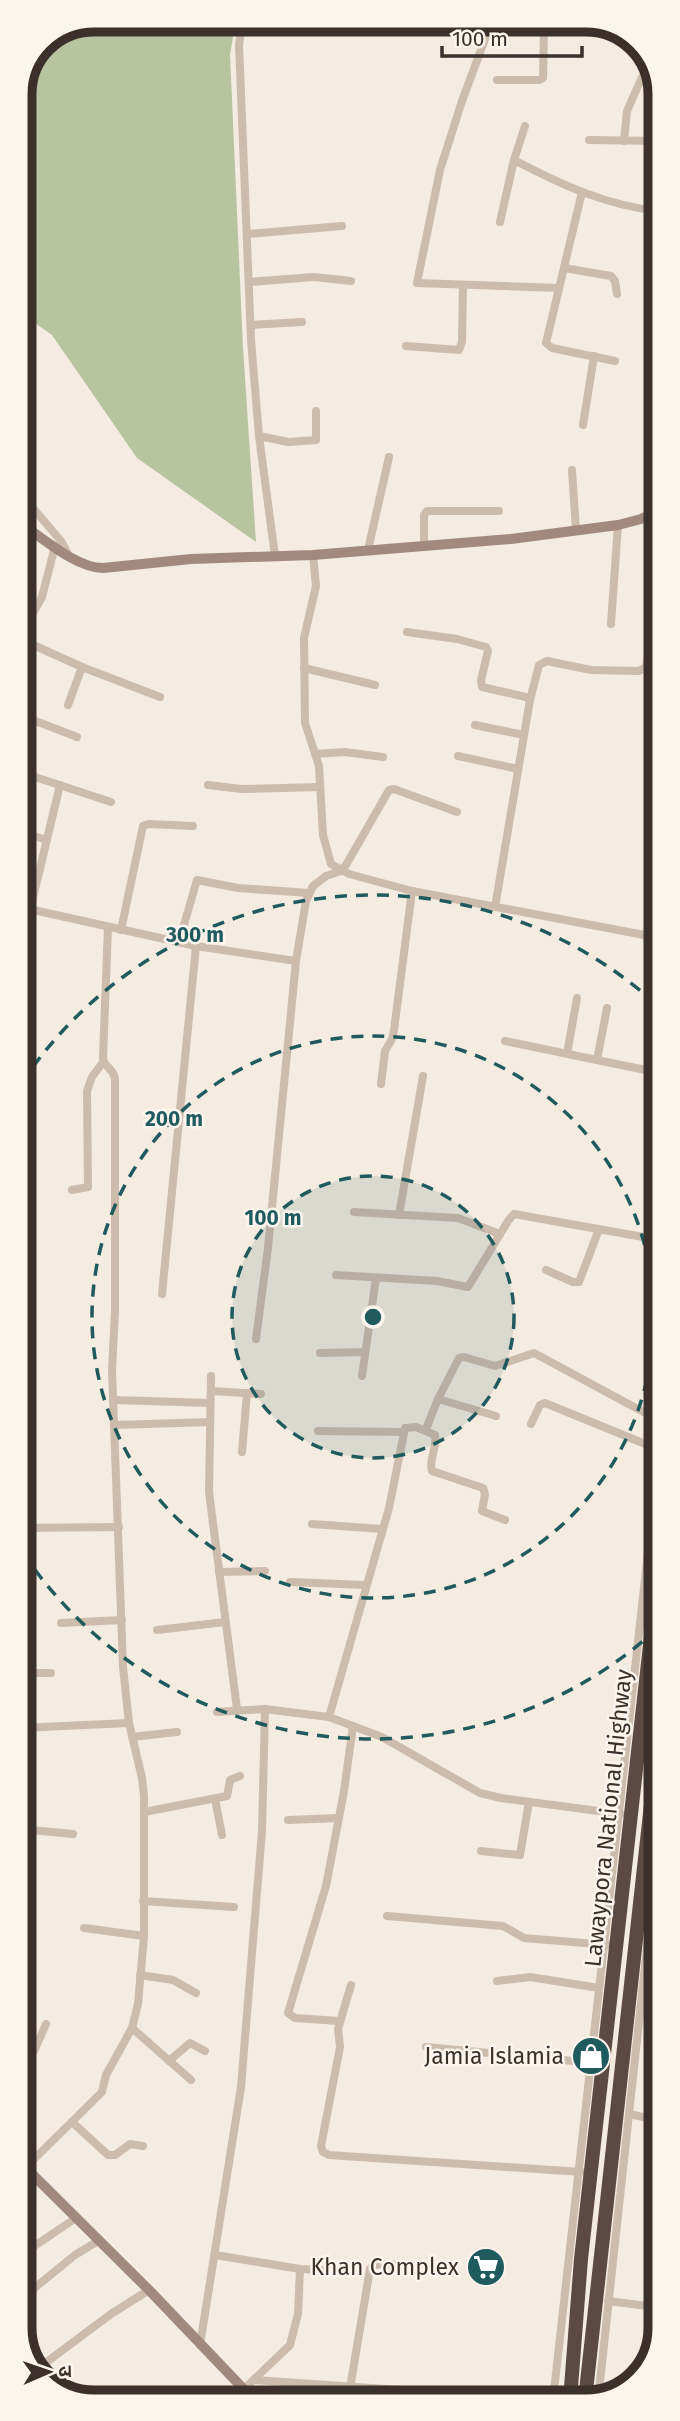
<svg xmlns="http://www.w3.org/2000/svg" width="680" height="2421" viewBox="0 0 680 2421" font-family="'Fira Sans','Noto Sans Devanagari',sans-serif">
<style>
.green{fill:#b8c4a0}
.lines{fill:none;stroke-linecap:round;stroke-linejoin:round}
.street{stroke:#cdbbac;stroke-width:8}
.secondary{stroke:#a18a7d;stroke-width:10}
.highway{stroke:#5c4a42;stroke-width:14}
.ring{fill:none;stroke:#1f5a5e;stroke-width:3.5;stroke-dasharray:12 9}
.labels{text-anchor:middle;stroke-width:5;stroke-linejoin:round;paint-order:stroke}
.street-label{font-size:23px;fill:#3b302b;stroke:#fbf5ee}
.poi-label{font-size:23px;fill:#3b302b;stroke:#fbf5ee;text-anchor:end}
.rim{fill:none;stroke:#3b302b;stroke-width:9}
.centre{fill:#1f5a5e;stroke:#fbf5ee;stroke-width:3.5}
.ring-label{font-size:21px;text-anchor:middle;font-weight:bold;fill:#1f5a5e;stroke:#fbf5ee;stroke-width:5;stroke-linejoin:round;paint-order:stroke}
</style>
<rect width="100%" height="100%" fill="#f4ebe1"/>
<path class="green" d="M 93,19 L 236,19 L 230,55 L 243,348 L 256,542 L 137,458 L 52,335 L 19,312 L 19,93 L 41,41 Z"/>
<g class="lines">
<g class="street">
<path d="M 243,19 L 239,45 L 251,340 L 259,436 L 275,556"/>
<path d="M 492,20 L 462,101 L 440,170 L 417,283 L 559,288"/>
<path d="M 490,25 L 607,31 L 613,27"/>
<path d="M 497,80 L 540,80 L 543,78 L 544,28"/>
<path d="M 589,140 L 659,141"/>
<path d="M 624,141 L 627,111 L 642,77 L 648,74 L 657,75"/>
<path d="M 514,160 C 560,184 607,206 659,211"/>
<path d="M 582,192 L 546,343 L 552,348 L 615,361"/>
<path d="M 500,222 L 514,160 L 525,126"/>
<path d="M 247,234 L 342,226"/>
<path d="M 564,268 L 611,276 L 615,281 L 617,294"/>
<path d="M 249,282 L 314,277 L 351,281"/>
<path d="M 251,325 L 302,322"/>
<path d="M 406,346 L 459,350 L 462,342 L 463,285"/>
<path d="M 653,395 L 659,395"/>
<path d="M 583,425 L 594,356"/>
<path d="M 259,436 L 288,442 L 316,440 L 316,411"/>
<path d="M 572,470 L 576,530"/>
<path d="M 20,493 L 61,541 L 69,556"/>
<path d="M 424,546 L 424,515 L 427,511 L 499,511"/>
<path d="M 368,550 L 389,457"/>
<path d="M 313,555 L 316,586 L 304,638 L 305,723 L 319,766 L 323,835 L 331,864 L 349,874 L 412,891 L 660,938"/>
<path d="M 611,624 L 618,525"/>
<path d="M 407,632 L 457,639 L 486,647 L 488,651 L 481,680 L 482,687 L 530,698"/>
<path d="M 20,636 L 42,597 L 55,546"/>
<path d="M 20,639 L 82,667 L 160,697"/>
<path d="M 304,668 L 375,685"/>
<path d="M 68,705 L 82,667"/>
<path d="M 20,715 L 77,737"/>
<path d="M 475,725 L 524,735"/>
<path d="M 315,754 L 345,752 L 383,757"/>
<path d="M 458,756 L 518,769"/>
<path d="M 20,772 L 111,802"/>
<path d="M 208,785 L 242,789 L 320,787"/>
<path d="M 20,832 L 47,840"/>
<path d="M 20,907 L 196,946 L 296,961"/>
<path d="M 495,907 L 530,700 L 539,665 L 547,661 L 591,670 L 639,671 L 646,667 L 649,648"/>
<path d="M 121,930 L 143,826 L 148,824 L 193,826"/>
<path d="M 179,942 L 197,880 L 238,888 L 309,893"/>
<path d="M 20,967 L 30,910 L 60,785"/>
<path d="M 505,1041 L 660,1073"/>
<path d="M 567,1054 L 577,998"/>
<path d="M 597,1060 L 607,1008"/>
<path d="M 381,1084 L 385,1051 L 392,1039 L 394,1030 L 412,891"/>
<path d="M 72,1190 L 88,1187 L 87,1091 L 92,1077 L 103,1062"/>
<path d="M 354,1212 L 458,1218 L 500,1234"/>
<path d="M 399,1215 L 423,1076"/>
<path d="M 546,1270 L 573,1282 L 579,1282 L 599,1229"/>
<path d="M 336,1275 L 437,1281 L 468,1287 L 508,1221 L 514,1214 L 660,1240"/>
<path d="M 162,1294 L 196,946"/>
<path d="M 256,1339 L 268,1248 L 296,961 L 306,901 L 313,886 L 326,876 L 341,871 L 346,865 L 389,790 L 394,789 L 457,812"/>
<path d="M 320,1353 L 365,1352"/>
<path d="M 211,1376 L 209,1492 L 237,1709"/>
<path d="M 362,1376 L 376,1278"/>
<path d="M 211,1391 L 261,1394"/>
<path d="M 438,1399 L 496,1416"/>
<path d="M 113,1400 L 210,1403"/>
<path d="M 531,1424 L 540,1405 L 545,1403 L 660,1450"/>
<path d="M 114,1425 L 210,1422"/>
<path d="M 426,1429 L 438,1399 L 459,1358 L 464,1357 L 495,1366 L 534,1353 L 660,1421"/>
<path d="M 318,1431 L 403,1432"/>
<path d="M 242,1452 L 247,1393"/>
<path d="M 20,1486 L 28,1255"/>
<path d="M 312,1524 L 382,1529"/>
<path d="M 20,1528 L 119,1527"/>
<path d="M 219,1572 L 265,1571"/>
<path d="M 290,1582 L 366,1585"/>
<path d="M 61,1623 L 122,1620"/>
<path d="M 157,1630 L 225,1622"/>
<path d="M 20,1673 L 51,1673"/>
<path d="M 217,1712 L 265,1709 L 329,1717 L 382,1737 L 480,1793 L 501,1798 L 621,1814"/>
<path d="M 329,1717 L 389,1508 L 405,1428 L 416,1427 L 435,1435 C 438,1447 428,1459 432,1471 L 483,1488 L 485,1494 L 482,1511 L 505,1520"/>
<path d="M 20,1728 L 129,1723"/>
<path d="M 132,1737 L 177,1732"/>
<path d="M 215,1799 L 222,1835"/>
<path d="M 144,1812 L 227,1796 L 230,1780 L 240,1776"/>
<path d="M 288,1820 L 339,1818"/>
<path d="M 20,1829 L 73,1834"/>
<path d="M 481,1851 L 520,1855 L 529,1802"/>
<path d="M 20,1892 L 27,1931 L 20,1937"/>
<path d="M 143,1901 L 234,1907"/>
<path d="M 387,1916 L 503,1926 L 524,1938 L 608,1945"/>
<path d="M 84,1928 L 144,1936"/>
<path d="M 645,1963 L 661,1964"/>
<path d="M 140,1975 L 173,1980 L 196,1993"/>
<path d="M 497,1981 L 530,1977 L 599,1988"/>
<path d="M 351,1985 L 338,2029 L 340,2047 L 321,2146 L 323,2152 L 329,2155 L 581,2172"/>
<path d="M 339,2021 L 295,2018 L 288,2013 L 326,1886 L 344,1791 L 353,1726"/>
<path d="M 132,2028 L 191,2080"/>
<path d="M 426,2047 L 594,2063"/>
<path d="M 169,2061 L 190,2043 L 205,2051"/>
<path d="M 21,2071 L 35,2049 L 46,2024"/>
<path d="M 629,2114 L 661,2121"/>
<path d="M 72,2122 L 108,2155 L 115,2155 L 130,2144 L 143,2146"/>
<path d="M 25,2168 L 102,2092 L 106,2075 L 132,2028 L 138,2004 L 144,1936 L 144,1796 L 142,1778 L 129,1723 L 123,1667 L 112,1370 L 115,1311 L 115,1079 C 114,1069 104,1067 103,1058 L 108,927"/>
<path d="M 21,2255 L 76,2218"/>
<path d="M 215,2255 L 300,2269 L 322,2270"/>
<path d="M 21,2299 L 75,2255 L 98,2241"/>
<path d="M 608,2301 L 647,2306 L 651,2303 L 661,2283"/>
<path d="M 200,2345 L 241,2087 L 262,1831 L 265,1709"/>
<path d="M 36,2370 L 111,2314 L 149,2290"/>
<path d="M 254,2380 L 445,2393"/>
<path d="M 350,2388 L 370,2269 L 372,2266 L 380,2264 L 416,2266"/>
<path d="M 244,2389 L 290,2345 L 298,2314 L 300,2269"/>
<path d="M 553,2400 L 660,1445"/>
<path d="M 598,2400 L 660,1828"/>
</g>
<g class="secondary">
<path d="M 20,523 C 43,538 76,568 103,568 L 191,559 L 313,555 L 511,539 L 618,525 L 641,519 L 660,510"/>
<path d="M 21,2163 L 149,2290 L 255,2401"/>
</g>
<g class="highway">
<path d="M 570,2400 L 581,2259 L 660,1556"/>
<path d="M 585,2400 L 660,1723"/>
</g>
</g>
<circle cx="373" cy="1317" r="141" fill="#1f5a5e" fill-opacity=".12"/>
<g class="ring">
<circle cx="373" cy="1317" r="141"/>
<circle cx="373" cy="1317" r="281"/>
<path d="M658 1628A422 422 0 0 1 21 1550M21 1084A422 422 0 0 1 658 1006"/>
</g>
<defs>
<symbol id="shop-disc" viewBox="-11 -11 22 22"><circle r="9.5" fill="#1f5a5e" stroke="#fbf5ee"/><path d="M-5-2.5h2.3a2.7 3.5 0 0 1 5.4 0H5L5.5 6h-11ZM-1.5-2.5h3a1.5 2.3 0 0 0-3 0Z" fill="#fff"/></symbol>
<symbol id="supermarket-disc" viewBox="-11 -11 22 22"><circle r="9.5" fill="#1f5a5e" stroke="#fbf5ee"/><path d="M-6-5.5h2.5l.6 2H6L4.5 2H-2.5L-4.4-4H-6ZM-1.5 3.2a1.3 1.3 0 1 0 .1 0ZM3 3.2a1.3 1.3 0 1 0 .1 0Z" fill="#fff"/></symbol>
</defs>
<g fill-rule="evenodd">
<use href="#shop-disc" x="569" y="2034" width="44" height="44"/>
<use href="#supermarket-disc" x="464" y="2245" width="44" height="44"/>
</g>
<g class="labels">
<g class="street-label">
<text transform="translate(608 1818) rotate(-84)" y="8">Lawaypora National Highway</text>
</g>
<g class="poi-label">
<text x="564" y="2064">Jamia Islamia</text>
<text x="459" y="2275">Khan Complex</text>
</g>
</g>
<path d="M0 0H680V2421H0ZM94 32H586A62 62 0 0 1 648 94V2328A62 62 0 0 1 586 2390H94A62 62 0 0 1 32 2328V94A62 62 0 0 1 94 32Z" fill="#fbf5ee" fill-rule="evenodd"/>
<path class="rim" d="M94 32H586A62 62 0 0 1 648 94V2328A62 62 0 0 1 586 2390H94A62 62 0 0 1 32 2328V94A62 62 0 0 1 94 32Z"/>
<circle cx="373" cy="1317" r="10" class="centre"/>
<g class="ring-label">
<text x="195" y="942">300 m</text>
<text x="174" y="1126">200 m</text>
<text x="273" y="1225">100 m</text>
</g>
<g transform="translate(49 2372) rotate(88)" stroke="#fbf5ee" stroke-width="5" paint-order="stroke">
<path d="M0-5L12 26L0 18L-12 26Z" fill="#3b302b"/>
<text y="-10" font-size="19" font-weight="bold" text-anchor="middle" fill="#3b302b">उ</text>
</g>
<path d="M442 46v10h140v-10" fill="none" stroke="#3b302b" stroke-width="3.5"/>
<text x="452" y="46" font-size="21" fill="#3b302b" stroke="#fbf5ee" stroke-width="5" paint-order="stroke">100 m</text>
</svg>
